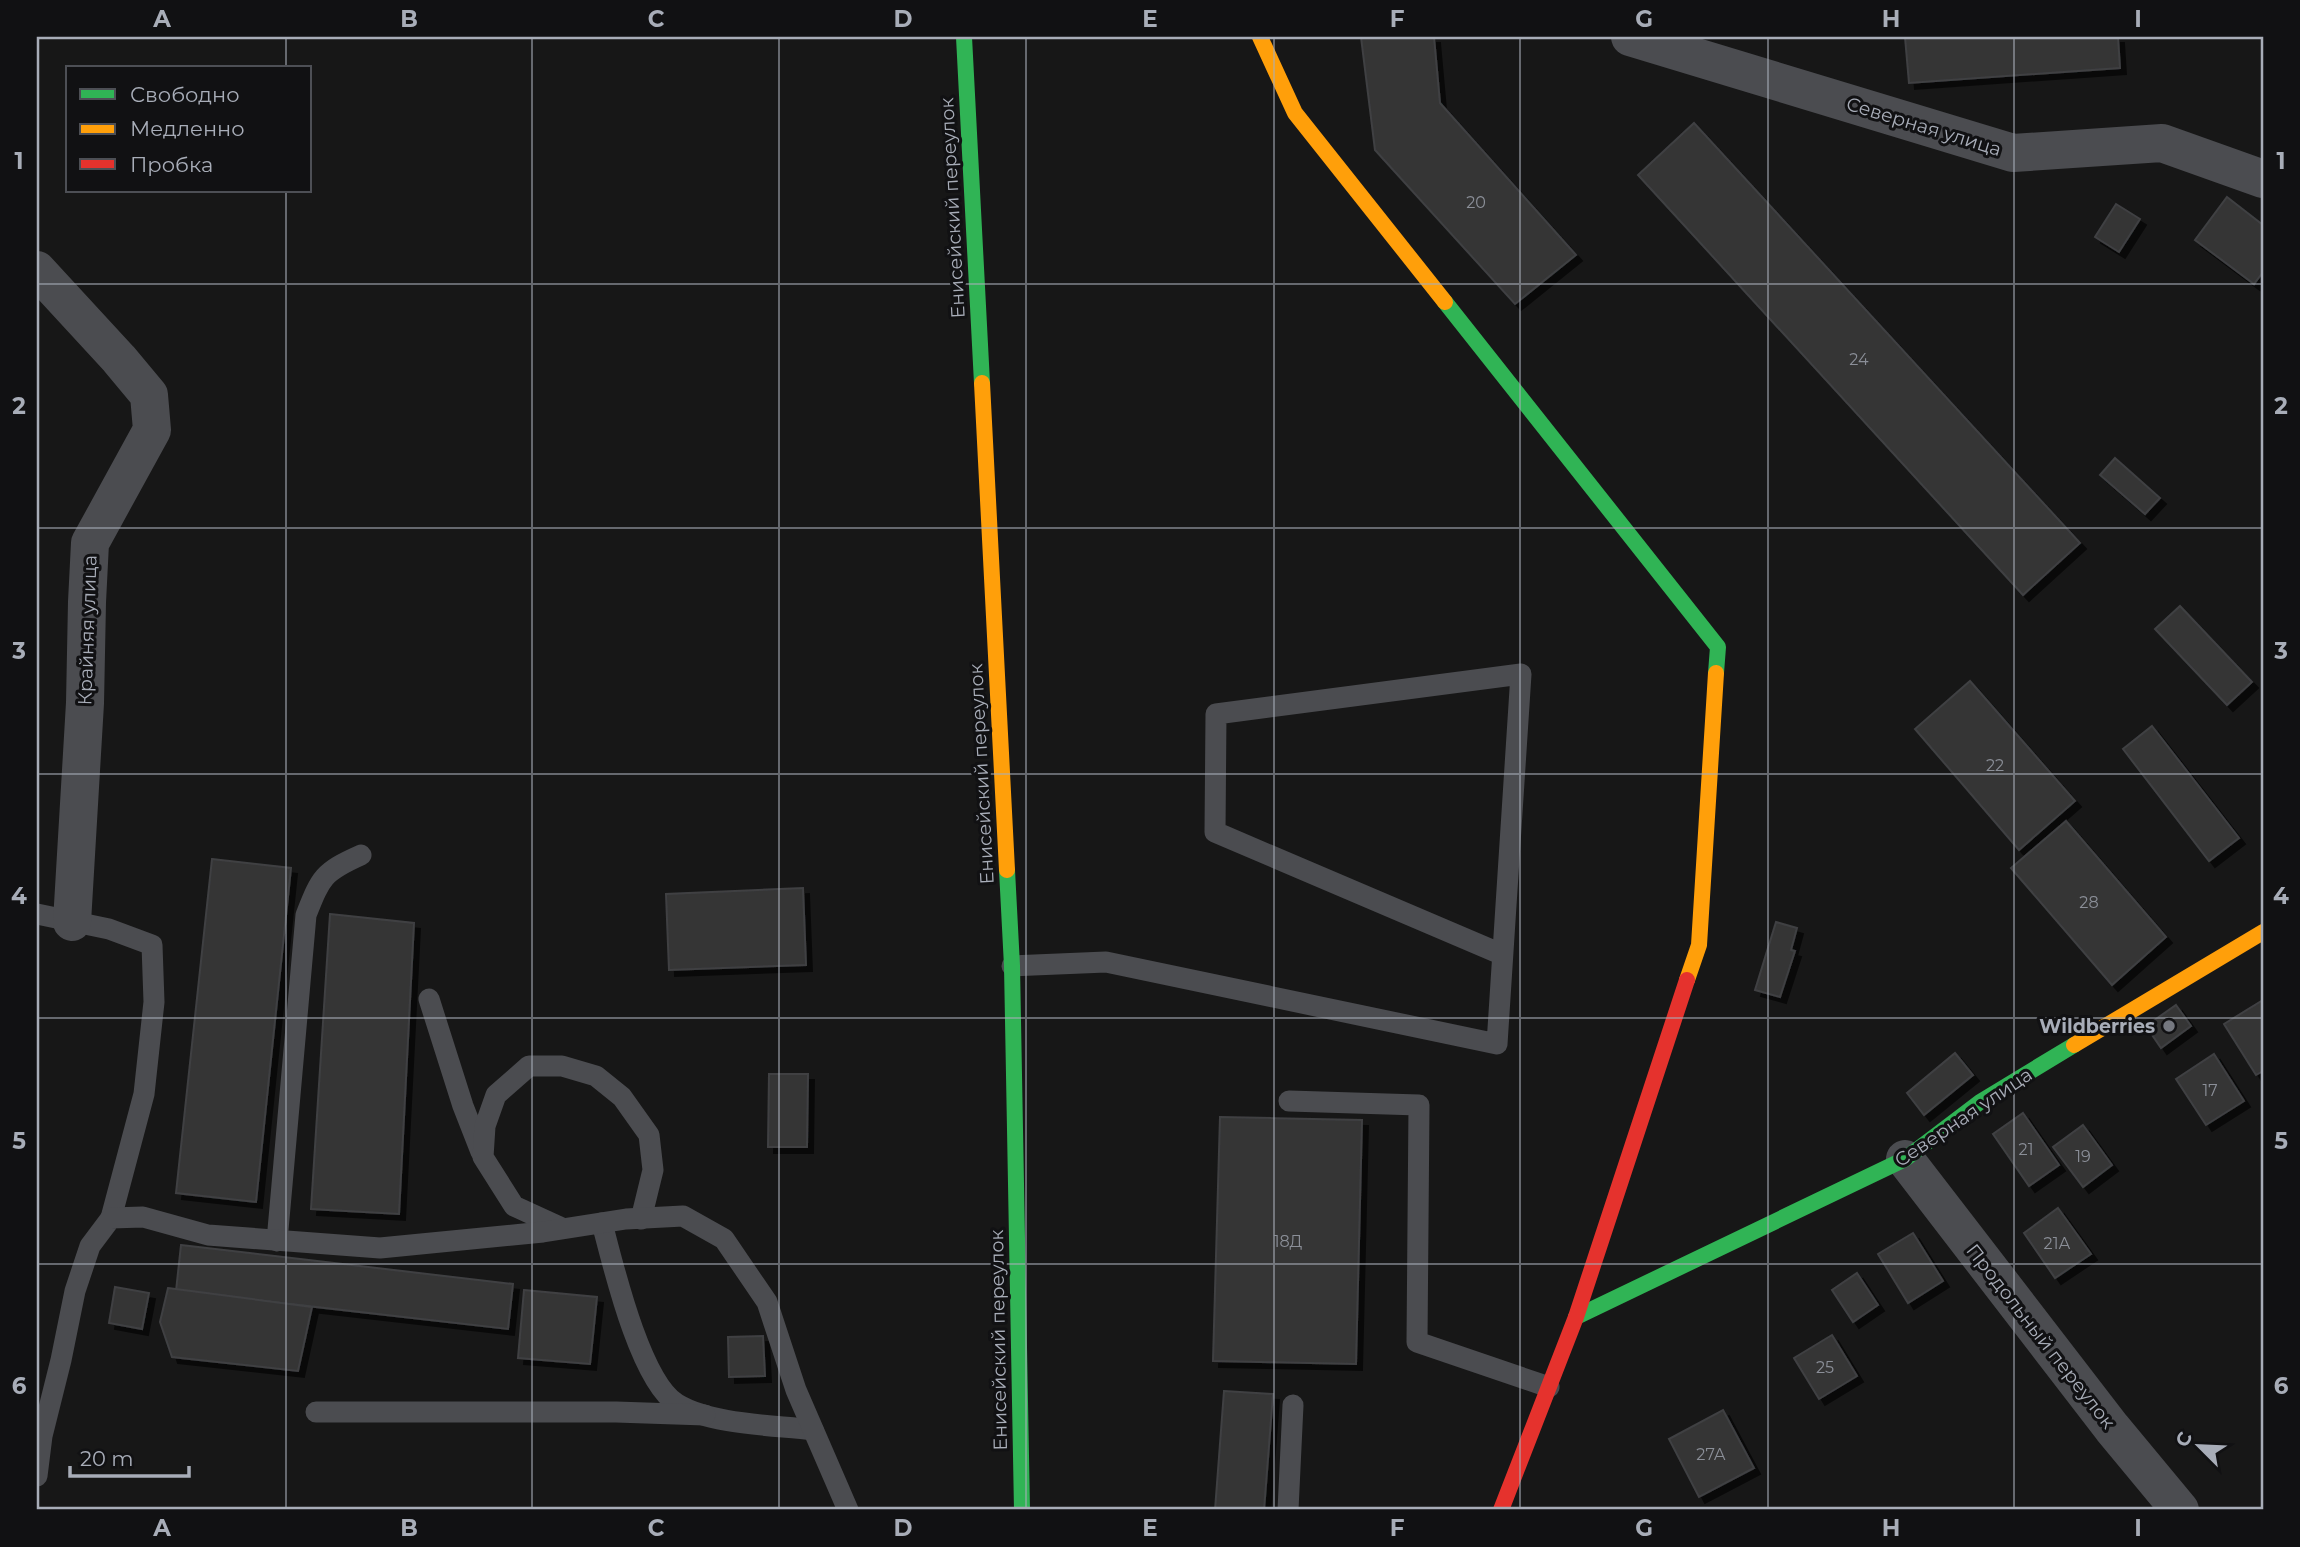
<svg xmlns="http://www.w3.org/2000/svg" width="2300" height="1547" viewBox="0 0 2300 1547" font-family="Montserrat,sans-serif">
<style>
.building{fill:#353536;stroke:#3f4043;stroke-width:2;filter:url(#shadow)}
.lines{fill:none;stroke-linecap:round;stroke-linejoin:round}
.lane{stroke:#4b4c50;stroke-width:21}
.street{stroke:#4b4c50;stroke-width:38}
.fast{stroke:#30b455;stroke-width:16}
.slow{stroke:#ff9f0a;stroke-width:16}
.jam{stroke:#e5322d;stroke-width:16}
.grid{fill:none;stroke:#a8adb8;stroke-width:2;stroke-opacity:0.55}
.poi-dot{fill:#757880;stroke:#111113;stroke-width:2.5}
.labels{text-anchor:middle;stroke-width:6;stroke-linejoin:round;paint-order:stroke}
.number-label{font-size:16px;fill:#8b8f98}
.street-label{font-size:19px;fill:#a8adb8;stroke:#111113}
.poi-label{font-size:19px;font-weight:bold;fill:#a8adb8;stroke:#111113;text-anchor:end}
.neatline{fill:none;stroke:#a8adb8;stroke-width:2.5}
.grid-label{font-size:23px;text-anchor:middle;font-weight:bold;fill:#a8adb8}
</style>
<defs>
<filter id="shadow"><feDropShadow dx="6" dy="6" stdDeviation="0" flood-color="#0009"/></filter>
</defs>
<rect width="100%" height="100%" fill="#171717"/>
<g class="building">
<path d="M 1361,37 L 1434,37 L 1440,103 L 1576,255 L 1515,304 L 1375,150 Z"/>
<path d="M 1905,37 L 2118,37 L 2120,68 L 1909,83 Z"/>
<path d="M 1694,123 L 2080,543 L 2023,595 L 1638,175 Z"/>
<path d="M 2227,197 L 2263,225 L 2263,272 L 2254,284 L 2195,240 Z"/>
<path d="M 2116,204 L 2140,219 L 2119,252 L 2095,237 Z"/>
<path d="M 2115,458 L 2160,498 L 2145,514 L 2100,475 Z"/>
<path d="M 2180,606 L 2252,682 L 2227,705 L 2155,629 Z"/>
<path d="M 1970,681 L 2075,801 L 2019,850 L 1915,729 Z"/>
<path d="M 2152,726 L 2239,838 L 2209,861 L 2123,749 Z"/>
<path d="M 2066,821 L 2166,937 L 2112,985 L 2011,868 Z"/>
<path d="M 212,859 L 291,868 L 256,1202 L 176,1193 Z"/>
<path d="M 803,888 L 806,965 L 669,970 L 666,894 Z"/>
<path d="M 330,914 L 414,923 L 399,1214 L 311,1209 Z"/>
<path d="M 1776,922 L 1797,928 L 1791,950 L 1795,951 L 1780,997 L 1755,990 Z"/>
<path d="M 2263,1000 L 2263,1071 L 2256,1075 L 2224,1024 Z"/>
<path d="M 2176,1005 L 2191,1026 L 2161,1048 L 2146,1026 Z"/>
<path d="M 1955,1053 L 1973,1075 L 1924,1115 L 1907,1093 Z"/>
<path d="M 2214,1054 L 2244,1101 L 2206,1125 L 2176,1079 Z"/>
<path d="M 769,1074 L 808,1074 L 807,1147 L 768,1147 Z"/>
<path d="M 2023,1113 L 2059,1165 L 2029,1186 L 1993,1134 Z"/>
<path d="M 1220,1117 L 1362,1120 L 1356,1364 L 1213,1361 Z"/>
<path d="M 2083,1125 L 2112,1165 L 2083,1187 L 2053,1147 Z"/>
<path d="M 2058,1208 L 2091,1254 L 2055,1278 L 2024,1233 Z"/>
<path d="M 1913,1233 L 1943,1281 L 1908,1303 L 1878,1254 Z"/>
<path d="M 181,1245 L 513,1284 L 508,1329 L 176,1291 Z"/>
<path d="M 1857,1273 L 1878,1305 L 1853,1322 L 1832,1290 Z"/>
<path d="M 115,1287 L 149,1293 L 142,1329 L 109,1323 Z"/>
<path d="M 168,1288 L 312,1307 L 298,1371 L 172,1357 L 160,1322 Z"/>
<path d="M 524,1290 L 597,1297 L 590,1364 L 518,1358 Z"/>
<path d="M 1832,1335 L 1857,1376 L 1819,1399 L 1794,1358 Z"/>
<path d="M 763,1336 L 765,1376 L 729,1377 L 728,1337 Z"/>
<path d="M 1224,1391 L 1273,1394 L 1264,1510 L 1215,1510 Z"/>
<path d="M 1723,1410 L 1754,1468 L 1699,1497 L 1669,1439 Z"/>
</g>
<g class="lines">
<g class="lane">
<path d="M 37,914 L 109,929 L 152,945 L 154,1002 L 144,1094 L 111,1218"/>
<path d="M 1012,966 L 1106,962 L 1497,1044 L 1521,674 L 1216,714 L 1215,832 L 1501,954"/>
<path d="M 429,999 L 463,1106 L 481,1152"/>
<path d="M 1289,1101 L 1419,1105 L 1417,1342 L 1549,1387"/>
<path d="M 602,1223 C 613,1265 640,1381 677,1404 C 712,1425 773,1425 813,1430"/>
<path d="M 562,1228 L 514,1206 L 483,1157 L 485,1126 L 496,1095 L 529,1066 L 562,1066 L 596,1076 L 622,1097 L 649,1135 L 653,1170 L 641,1219"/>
<path d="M 277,1241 L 306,915 C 321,877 323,872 361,855"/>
<path d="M 316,1412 L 616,1412 L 705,1415"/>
<path d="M 37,1476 L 42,1436 L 61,1360 L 75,1291 L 90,1246 L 111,1218 L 143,1217 L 208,1235 L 380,1248 L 543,1232 L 626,1219 L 683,1216 L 724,1239 L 767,1302 L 796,1390 L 848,1510"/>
<path d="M 1288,1510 L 1293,1405"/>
</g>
<g class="street">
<path d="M 1630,37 L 2013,153 L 2162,143 L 2263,179"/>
<path d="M 37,270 L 119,359 L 149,395 L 152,430 L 90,543 L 87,602 L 85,703 L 72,922"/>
<path d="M 1905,1159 L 2112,1428 L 2180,1510"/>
</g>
<g class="fast">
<path d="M 964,37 L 982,383"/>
<path d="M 1445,302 L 1718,647 L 1716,673"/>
<path d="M 1007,870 L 1012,966 L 1022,1510"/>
<path d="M 1576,1317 L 1905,1159 L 1980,1102 L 2074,1045"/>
</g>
<g class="slow">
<path d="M 1260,37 L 1295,113 L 1445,302"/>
<path d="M 982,383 L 1007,870"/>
<path d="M 1687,980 L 1699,945 L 1716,673"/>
<path d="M 2074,1045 L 2263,932"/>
</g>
<path class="jam" d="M 1501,1510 L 1576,1317 L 1687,980"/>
</g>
<path class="grid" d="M 286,37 L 286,68M 532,37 L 532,1510M 779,37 L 779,1510M 1026,37 L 1026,1510M 1274,37 L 1274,1510M 1520,37 L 1520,1510M 1768,37 L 1768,1510M 2014,37 L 2014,1510M 286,191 L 286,1510M 37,284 L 2263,284M 37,528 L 2263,528M 37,774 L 2263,774M 37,1018 L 2263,1018M 37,1264 L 2263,1264"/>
<circle class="poi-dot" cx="2169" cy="1026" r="7"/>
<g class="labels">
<g class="number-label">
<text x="1476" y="208">20</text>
<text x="1859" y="365">24</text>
<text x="1995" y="771">22</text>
<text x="2089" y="908">28</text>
<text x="2210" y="1096">17</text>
<text x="2026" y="1155">21</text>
<text x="2083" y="1162">19</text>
<text x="1288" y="1247">18Д</text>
<text x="2057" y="1249">21А</text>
<text x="1825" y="1373">25</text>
<text x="1711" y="1460">27А</text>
</g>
<g class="street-label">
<text transform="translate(1924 126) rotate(17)" y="7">Северная улица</text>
<text transform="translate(952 208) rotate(-93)" y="7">Енисейский переулок</text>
<text transform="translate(87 630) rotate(-88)" y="7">Крайняя улица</text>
<text transform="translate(981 774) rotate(-93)" y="7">Енисейский переулок</text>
<text transform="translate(1963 1117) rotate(-34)" y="7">Северная улица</text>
<text transform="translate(2041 1336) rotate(52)" y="7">Продольный переулок</text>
<text transform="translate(998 1340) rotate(-91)" y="7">Енисейский переулок</text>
</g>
<g class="poi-label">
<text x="2155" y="1033">Wildberries</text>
</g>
</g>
<rect width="2300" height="1547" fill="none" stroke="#111113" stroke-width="77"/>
<rect x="66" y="66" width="245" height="126" fill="#111113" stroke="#4d4f55" stroke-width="2"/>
<rect x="80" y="89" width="35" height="10" fill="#30b455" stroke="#4d4f55" stroke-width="2"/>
<text x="130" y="102" font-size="21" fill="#a8adb8">Свободно</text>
<rect x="80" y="124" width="35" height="10" fill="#ff9f0a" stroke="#4d4f55" stroke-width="2"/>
<text x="130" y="136" font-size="21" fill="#a8adb8">Медленно</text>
<rect x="80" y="159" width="35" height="10" fill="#e5322d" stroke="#4d4f55" stroke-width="2"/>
<text x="130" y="172" font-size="21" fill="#a8adb8">Пробка</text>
<g transform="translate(2199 1446) rotate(294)" stroke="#111113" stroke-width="5" paint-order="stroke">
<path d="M0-5L12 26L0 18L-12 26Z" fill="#a8adb8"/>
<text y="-10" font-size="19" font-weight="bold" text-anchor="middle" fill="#a8adb8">С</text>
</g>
<path d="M70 1466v10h119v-10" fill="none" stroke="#a8adb8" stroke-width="3.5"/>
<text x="80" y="1466" font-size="21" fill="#a8adb8" stroke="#111113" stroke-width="5" paint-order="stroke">20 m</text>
<rect x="38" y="38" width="2224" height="1470" class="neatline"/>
<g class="grid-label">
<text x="162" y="27">A</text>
<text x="409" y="27">B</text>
<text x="656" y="27">C</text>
<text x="903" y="27">D</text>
<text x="1150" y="27">E</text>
<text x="1397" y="27">F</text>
<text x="1644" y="27">G</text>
<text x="1891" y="27">H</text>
<text x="2138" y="27">I</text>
<text x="19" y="169">1</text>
<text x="2281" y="169">1</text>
<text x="19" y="414">2</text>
<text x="2281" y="414">2</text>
<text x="19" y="659">3</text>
<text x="2281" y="659">3</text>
<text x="19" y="904">4</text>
<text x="2281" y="904">4</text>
<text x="19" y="1149">5</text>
<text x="2281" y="1149">5</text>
<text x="19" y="1394">6</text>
<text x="2281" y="1394">6</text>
<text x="162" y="1536">A</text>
<text x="409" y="1536">B</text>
<text x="656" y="1536">C</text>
<text x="903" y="1536">D</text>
<text x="1150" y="1536">E</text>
<text x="1397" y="1536">F</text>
<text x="1644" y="1536">G</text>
<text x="1891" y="1536">H</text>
<text x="2138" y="1536">I</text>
</g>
</svg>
